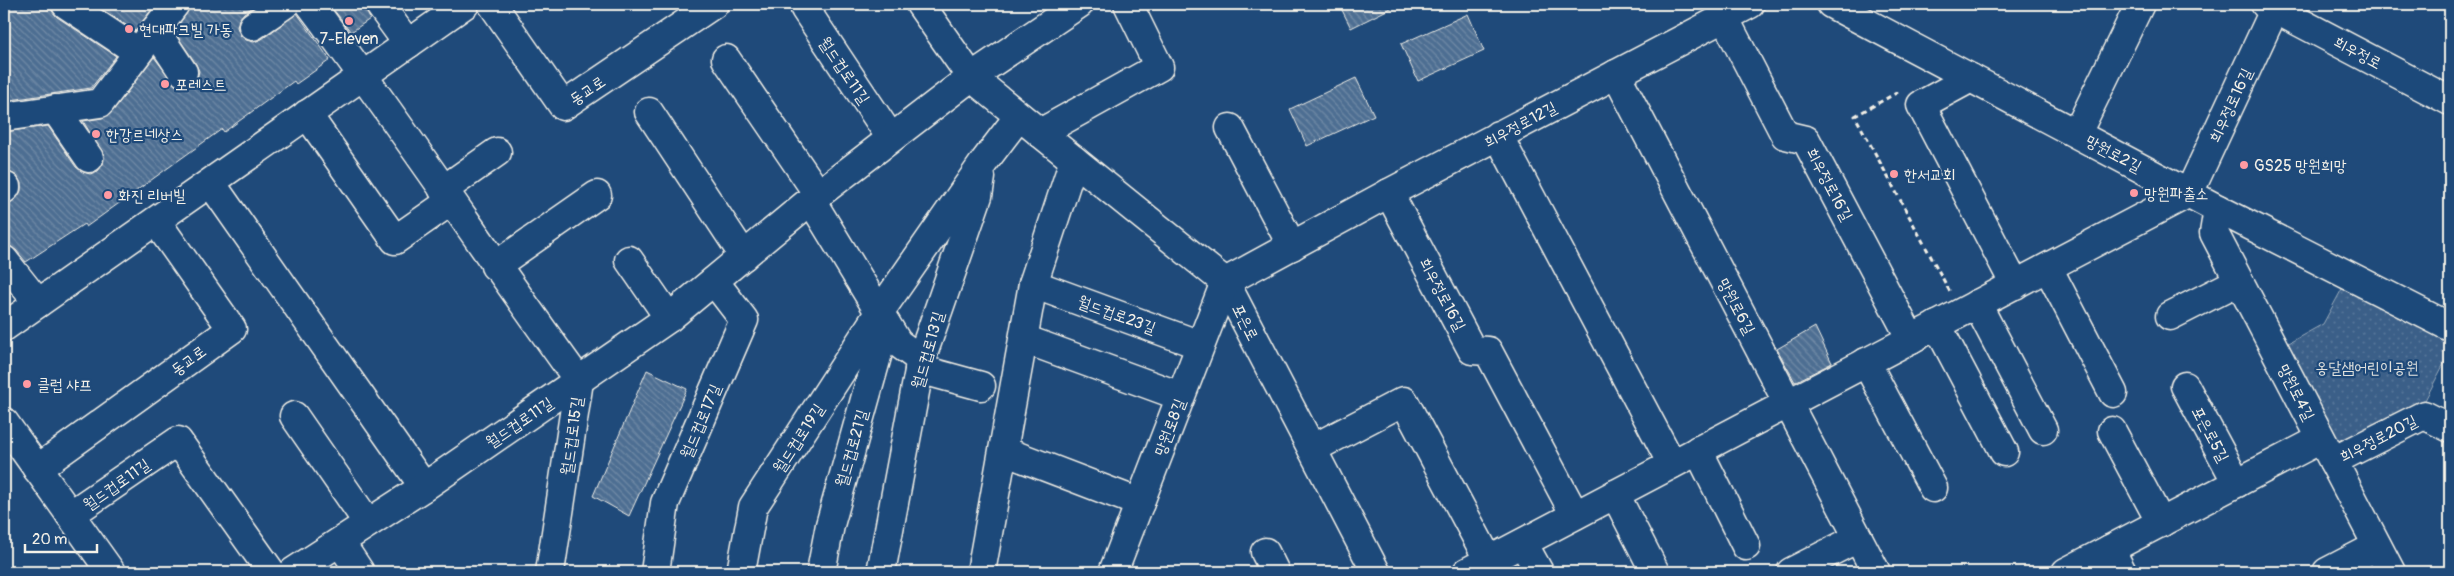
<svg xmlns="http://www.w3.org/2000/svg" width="2454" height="576" viewBox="0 0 2454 576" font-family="Pangolin,'Poor Story',sans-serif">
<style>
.grass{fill:url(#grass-dots);stroke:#97a8b8}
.building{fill:url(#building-back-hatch);stroke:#f4f1e8}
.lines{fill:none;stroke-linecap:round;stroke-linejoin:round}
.minor-casing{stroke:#f4f1e8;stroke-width:31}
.path{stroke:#f4f1e8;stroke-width:3;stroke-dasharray:5 4;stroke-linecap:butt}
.minor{stroke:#1f4a7a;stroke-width:28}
.poi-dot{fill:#ff9aa2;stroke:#1f4a7a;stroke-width:2}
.labels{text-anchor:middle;stroke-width:4.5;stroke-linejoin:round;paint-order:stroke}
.poi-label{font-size:16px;fill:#f4f1e8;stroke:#1f4a7a;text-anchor:start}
.street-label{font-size:16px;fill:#f4f1e8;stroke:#1f4a7a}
.park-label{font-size:16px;fill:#e1e2de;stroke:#1f4a7a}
</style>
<defs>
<pattern id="grass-dots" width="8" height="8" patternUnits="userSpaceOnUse" patternTransform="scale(1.25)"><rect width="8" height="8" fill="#3a5f88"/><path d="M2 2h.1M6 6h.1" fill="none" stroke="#577699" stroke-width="1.8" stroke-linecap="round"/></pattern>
<pattern id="building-back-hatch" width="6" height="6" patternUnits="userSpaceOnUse" patternTransform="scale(1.25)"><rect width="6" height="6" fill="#4d6e92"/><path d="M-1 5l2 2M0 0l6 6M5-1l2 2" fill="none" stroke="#708aa6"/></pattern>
</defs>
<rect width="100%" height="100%" fill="#1f4a7a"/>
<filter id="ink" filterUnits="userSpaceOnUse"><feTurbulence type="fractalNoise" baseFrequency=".02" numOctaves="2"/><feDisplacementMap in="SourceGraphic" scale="10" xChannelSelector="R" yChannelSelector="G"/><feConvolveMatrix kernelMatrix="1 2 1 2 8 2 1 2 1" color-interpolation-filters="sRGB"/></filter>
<g filter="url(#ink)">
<path class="grass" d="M 2343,287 L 2450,343 L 2450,352 L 2422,406 L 2342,449 L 2287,344 L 2323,324 Z"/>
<g class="building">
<path d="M 4,4 L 50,4 L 52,11 L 57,17 L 116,56 L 91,88 L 4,101 Z"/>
<path d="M 94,4 L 156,4 L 135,31 Z"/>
<path d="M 190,4 L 258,4 L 244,13 L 239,19 L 237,27 L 240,35 L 246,40 L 254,42 L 262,39 L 297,13 L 330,60 L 296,84 L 294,81 L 224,132 L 222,129 L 86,227 L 84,224 L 26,262 L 16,250 L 4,245 L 4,204 L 15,200 L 21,191 L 21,183 L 17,176 L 10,172 L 4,172 L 4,132 L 48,126 L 76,167 L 83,172 L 90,174 L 98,171 L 103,164 L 104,156 L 83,121 L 102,118 L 112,112 L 154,57 L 176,86 L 184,88 L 192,85 L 197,79 L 199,71 L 196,64 L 174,31 L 187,13 Z"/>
<path d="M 329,4 L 364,4 L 370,19 L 351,32 Z"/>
<path d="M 1339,4 L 1399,4 L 1351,28 Z"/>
<path d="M 1468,14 L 1484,51 L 1418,81 L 1401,44 Z"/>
<path d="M 1356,78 L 1374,115 L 1307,146 L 1290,109 Z"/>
<path d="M 1815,327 L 1832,363 L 1795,382 L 1777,349 Z"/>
<path d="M 647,370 L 687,389 L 629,516 L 593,496 Z"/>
</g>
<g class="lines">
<defs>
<g id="minor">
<path d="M 66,4 L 138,52"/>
<path d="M 310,4 C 403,127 488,256 579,381 L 550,572"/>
<path d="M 379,4 L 408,44"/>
<path d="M 492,4 L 563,106 L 714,4"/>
<path d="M 812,4 L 805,9 L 891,138"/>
<path d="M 920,4 L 971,77 L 1225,282 L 1376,572"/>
<path d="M 1831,4 L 2218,209 L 2450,327"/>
<path d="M 2265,4 L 2450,101"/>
<path d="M 1724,17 L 1785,135 L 1806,140 L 1911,339"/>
<path d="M 253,26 L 285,4"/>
<path d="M 155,30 L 183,72"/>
<path d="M 726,59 L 818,194"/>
<path d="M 1616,74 L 1876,572"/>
<path d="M 1971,78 L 1921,105 L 2015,285"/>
<path d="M 55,109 L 89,158"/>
<path d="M 649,112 L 744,256"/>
<path d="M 307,114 L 395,240 L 451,201"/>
<path d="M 4,117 L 100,103 L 175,4"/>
<path d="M 1230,128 L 1292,246"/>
<path d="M 1040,133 L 1159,67 L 1128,4"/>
<path d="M 2077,133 L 2140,4"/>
<path d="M 1498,135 L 1672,464"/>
<path d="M 211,183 L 424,487"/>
<path d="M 4,189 L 6,187"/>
<path d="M 443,190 L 497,152"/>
<path d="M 1389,193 L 1472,350 L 1488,351 L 1575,515"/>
<path d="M 811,200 L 898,343 L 921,360"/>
<path d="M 2218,209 L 2214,233 L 2391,572"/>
<path d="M 4,260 L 38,303"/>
<path d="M 629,260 L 669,318"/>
<path d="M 495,266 L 597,195"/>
<path d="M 2048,268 L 2113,393"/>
<path d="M 1033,284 L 1200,345"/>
<path d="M 1977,304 L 2043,430"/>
<path d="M 2170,316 L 2239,281"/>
<path d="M 1937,325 L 2004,452"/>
<path d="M 4,327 L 465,4"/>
<path d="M 1024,339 L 1180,396"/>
<path d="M 1866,362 L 1933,488"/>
<path d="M 919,369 L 981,386"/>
<path d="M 2185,386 L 2237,483"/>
<path d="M 294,416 L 368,523"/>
<path d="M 4,422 L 111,572"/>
<path d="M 2112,431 L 2161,523"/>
<path d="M 1312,449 L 1404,401 L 1489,561"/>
<path d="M 1698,450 L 1746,546"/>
<path d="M 1004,451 L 1140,503"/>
<path d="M 2333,461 L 2424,415 L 2450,428"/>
<path d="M 37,469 L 232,329 L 156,221"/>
<path d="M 1615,494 L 1655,572"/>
<path d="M 70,515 L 178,441 L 271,572"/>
<path d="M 340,542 L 360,572"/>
<path d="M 1523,543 L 1539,572"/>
<path d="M 2110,549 L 2122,572"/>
<path d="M 1265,552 L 1275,572"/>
<path d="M 293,572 L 424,487 L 669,318 L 811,200 L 971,77 L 1079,4"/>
<path d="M 655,572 L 665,503 L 744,320 L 714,281"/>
<path d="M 741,572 L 753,507 L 879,313 L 984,162 L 1019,116"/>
<path d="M 821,572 L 830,525 L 886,324"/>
<path d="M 881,572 L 921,360 L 978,196 L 981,177"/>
<path d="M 981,572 L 1033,284 L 1074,160"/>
<path d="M 1113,572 L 1225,282 L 1389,193 L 1750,4"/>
<path d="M 1467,572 L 2189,193 L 2277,4"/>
<path d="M 1791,572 L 1858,538"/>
<path d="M 2066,572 L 2321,439"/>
<path d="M 2327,572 L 2377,546"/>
</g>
</defs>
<use href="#minor" class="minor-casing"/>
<path class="path" d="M 1898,92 L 1855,116 L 1950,292"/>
<use href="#minor" class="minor"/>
</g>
</g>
<g class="poi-dot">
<circle cx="349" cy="21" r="5"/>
<circle cx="129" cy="29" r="5"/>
<circle cx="165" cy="84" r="5"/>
<circle cx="96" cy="134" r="5"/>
<circle cx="2244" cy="165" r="5"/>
<circle cx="1894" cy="174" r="5"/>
<circle cx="2134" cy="193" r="5"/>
<circle cx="108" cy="195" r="5"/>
<circle cx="27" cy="384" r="5"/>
</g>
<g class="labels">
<g class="poi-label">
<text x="139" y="35">현대파크빌 가동</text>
<text x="349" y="44" text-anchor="middle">7-Eleven</text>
<text x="175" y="90">포레스트</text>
<text x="106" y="140">한강르네상스</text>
<text x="2254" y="171">GS25 망원희망</text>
<text x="1904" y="180">한서교회</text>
<text x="2144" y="199">망원파출소</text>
<text x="118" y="201">화진 리버빌</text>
<text x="37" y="390">클럽 샤프</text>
</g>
<g class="street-label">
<text transform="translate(2358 52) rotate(28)" y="6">희우정로</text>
<text transform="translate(845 70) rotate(56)" y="6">월드컵로11길</text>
<text transform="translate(587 90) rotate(-34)" y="6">동교로</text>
<text transform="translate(2230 105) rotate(-65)" y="6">희우정로16길</text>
<text transform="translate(1520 124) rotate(-28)" y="6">희우정로12길</text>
<text transform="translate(2114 153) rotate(28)" y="6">망원로2길</text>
<text transform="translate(1830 184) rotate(62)" y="6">희우정로16길</text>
<text transform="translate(1443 294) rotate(62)" y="6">희우정로16길</text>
<text transform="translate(1737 306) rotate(62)" y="6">망원로6길</text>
<text transform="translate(1117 314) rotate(20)" y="6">월드컵로23길</text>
<text transform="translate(1246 322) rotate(63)" y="6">포은로</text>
<text transform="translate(927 350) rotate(-74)" y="6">월드컵로13길</text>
<text transform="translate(188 360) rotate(-36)" y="6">동교로</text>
<text transform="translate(2297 392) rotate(63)" y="6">망원로4길</text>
<text transform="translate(700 421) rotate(-67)" y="6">월드컵로17길</text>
<text transform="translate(519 422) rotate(-34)" y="6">월드컵로11길</text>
<text transform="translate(1169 427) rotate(-69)" y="6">망원로8길</text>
<text transform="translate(2211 434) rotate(62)" y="6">포은로5길</text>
<text transform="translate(571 436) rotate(-82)" y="6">월드컵로15길</text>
<text transform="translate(798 438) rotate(-57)" y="6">월드컵로19길</text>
<text transform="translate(2378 438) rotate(-27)" y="6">희우정로20길</text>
<text transform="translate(851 448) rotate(-74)" y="6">월드컵로21길</text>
<text transform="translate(116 484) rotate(-35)" y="6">월드컵로11길</text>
</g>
<g class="park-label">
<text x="2367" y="373">옹달샘어린이공원</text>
</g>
</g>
<rect width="2454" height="576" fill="none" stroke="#1f4a7a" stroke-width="20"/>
<rect x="10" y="10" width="2434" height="556" fill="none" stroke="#f4f1e8" stroke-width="2" filter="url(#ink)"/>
<path d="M25 544v8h72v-8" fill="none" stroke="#f4f1e8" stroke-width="2.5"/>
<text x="32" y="544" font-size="15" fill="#f4f1e8" stroke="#1f4a7a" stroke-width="4" paint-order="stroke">20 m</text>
</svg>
